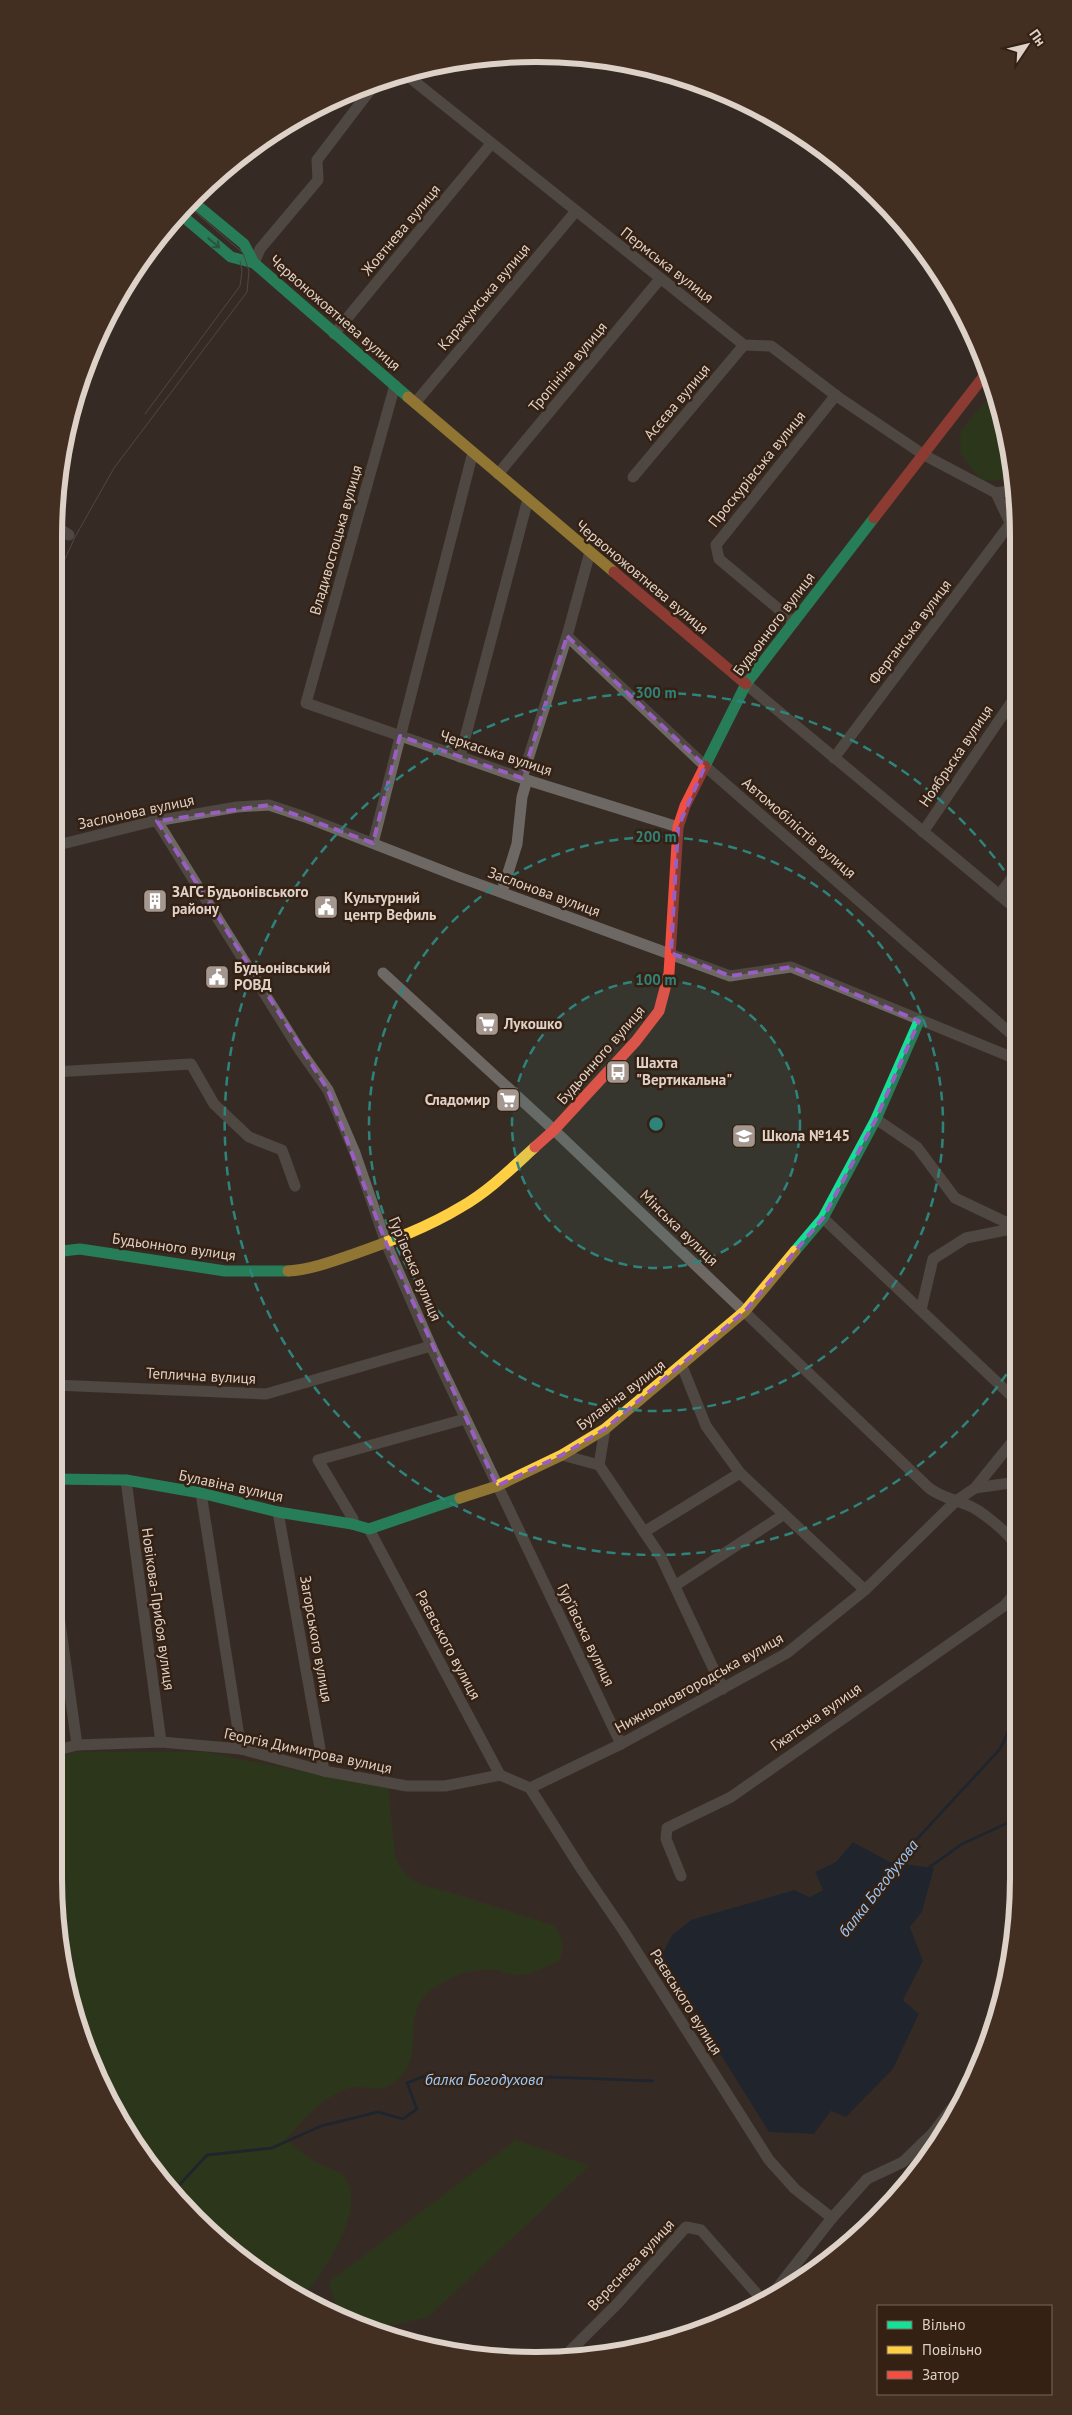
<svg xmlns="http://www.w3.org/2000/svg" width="1072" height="2415" viewBox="0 0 1072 2415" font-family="'PT Sans',sans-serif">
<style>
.green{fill:#1f430e}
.water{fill:#051e39}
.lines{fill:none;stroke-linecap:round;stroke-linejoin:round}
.stream{stroke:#051e39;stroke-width:3}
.street{stroke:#6e6865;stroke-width:11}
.fast{stroke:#16e098;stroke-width:11}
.slow{stroke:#ffcf43;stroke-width:11}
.jam{stroke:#f24e42;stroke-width:11}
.tram{stroke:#6f6864;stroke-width:1}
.oneway{stroke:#268056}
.marked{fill:none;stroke:#995ec2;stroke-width:4;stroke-dasharray:10 6;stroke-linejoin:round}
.ring{fill:none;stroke:#2e847c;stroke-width:2.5;stroke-dasharray:9 6}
.labels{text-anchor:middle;stroke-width:5;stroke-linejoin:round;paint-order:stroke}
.street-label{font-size:15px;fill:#ded1c8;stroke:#352113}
.poi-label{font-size:15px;font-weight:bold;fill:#ded1c8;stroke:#352113;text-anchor:start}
.water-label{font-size:16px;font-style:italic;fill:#9ac9fa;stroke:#352113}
.rim{fill:none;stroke:#ded1c8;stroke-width:6}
.centre{fill:#2e847c;stroke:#352113;stroke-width:2.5}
.ring-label{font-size:15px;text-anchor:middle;font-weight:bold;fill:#2e847c;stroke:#352113;stroke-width:5;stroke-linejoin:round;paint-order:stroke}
</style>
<rect width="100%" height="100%" fill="#372c24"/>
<g class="green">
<path d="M 993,393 L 1014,478 L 982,481 L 960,453 L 961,430 Z"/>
<path d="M 76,1752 L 204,1752 L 388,1788 L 395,1855 C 402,1881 422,1886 446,1891 L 555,1926 C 563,1939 565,1947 559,1961 C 547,1965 531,1975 519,1975 C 512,1975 504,1972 496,1970 C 487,1969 471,1970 462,1973 C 455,1975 448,1980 442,1983 C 390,2011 433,2053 394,2082 C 375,2096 364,2082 346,2089 C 321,2098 303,2120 286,2139 C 295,2148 306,2156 317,2163 C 324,2167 335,2168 341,2174 C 373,2201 322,2276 300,2299 L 295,2297 L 173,2197 L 118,2120 L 79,2034 L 54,1879 L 54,1759 Z"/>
<path d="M 516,2140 L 589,2166 L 428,2317 L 379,2328 L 338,2313 L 329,2282 Z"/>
</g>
<path class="water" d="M 853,1842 L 890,1862 L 934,1868 L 922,1912 L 910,1927 L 923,1961 L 903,2000 L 919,2014 L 893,2069 L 846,2117 L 831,2111 L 814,2134 L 769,2132 L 660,1958 L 672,1935 L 691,1920 L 794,1890 L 810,1897 L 823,1890 L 815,1872 L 836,1862 Z"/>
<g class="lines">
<g class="stream">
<path d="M 893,1865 L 1000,1749 L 1018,1712"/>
<path d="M 927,1869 L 962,1844 L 1018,1818"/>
<path d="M 171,2194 L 207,2155 L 272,2148 L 321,2126 L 378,2112 L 403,2119 L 417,2109 L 407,2083 L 425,2076 L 503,2079 L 551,2077 L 653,2081"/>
</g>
<g class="street">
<path d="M 404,73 L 744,345 L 771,346 L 838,397 L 924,455 L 996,493 L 1014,531"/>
<path d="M 254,263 L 260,249 L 318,180 L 317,160 L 375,84"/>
<path d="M 334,334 L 491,144"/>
<path d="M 395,385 L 306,703 L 527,780 L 678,827"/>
<path d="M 415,403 L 576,211"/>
<path d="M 498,474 L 660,279"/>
<path d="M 633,477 L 744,345"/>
<path d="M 996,493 L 1014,490"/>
<path d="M 55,526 L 69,535"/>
<path d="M 794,622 L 719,559 L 716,545 L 836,395"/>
<path d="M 567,636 L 705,766 L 1016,1038"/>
<path d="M 746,684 L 1015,908"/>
<path d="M 460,757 L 528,499"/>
<path d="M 834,758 L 1010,524"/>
<path d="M 522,778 L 567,636 L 590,552"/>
<path d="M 157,821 L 299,1049 L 328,1090 L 355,1153 L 386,1243 L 431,1346 L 621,1744"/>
<path d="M 923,832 L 1015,697"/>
<path d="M 373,843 L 473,452"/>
<path d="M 54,846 L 150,822 L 237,807 L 269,805 L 305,817 L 459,877 L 730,976 L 791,967 L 1016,1059"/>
<path d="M 502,892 L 517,844 L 522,797 L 527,780"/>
<path d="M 999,895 L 1015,874"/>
<path d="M 383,973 L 554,1130 L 929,1488 C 941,1497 952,1499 965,1504 C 980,1509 1009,1533 1017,1547"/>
<path d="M 54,1072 L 191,1064 L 214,1104 L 249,1137 L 282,1150 L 295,1186"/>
<path d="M 876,1119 L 917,1147 L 955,1198 L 1016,1227"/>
<path d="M 823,1218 L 1017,1401"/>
<path d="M 921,1310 L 933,1259 L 966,1238 L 1016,1228"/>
<path d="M 682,1366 L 706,1426 L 740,1473 L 865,1590"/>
<path d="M 54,1385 L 266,1394 L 431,1346"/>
<path d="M 562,1455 L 599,1465 L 661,1557 L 723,1689"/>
<path d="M 599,1465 L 605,1429"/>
<path d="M 126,1480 L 161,1742"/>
<path d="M 975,1488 L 1017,1482"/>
<path d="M 201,1493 L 241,1749"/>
<path d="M 278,1512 L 324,1771"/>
<path d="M 352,1524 L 353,1519 L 318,1460 L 465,1419"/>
<path d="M 369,1529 L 500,1775"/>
<path d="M 644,1532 L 740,1473"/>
<path d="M 54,1580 L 77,1745"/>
<path d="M 676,1585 L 783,1515"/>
<path d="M 54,1751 L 77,1745 L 161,1742 L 241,1749 L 324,1771 L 407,1786 L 445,1786 L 500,1775 L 530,1788"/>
<path d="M 530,1788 L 621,1744 L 787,1653 L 865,1590 L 956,1501 L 975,1488 L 1017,1436"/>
<path d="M 530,1788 L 582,1870 L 623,1930 L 769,2160 L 795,2189 L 832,2218"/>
<path d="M 681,1876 L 666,1839 L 667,1828 L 731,1797 L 1004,1606 L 1017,1591"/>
<path d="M 767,2301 L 832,2218 L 867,2179 L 903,2162 L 932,2134 L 969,2086"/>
<path d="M 562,2359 L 618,2303 L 686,2227 L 701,2230 L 764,2302"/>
</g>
<g class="fast">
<path d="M 192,201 L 244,244 L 254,263 L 408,397"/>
<path d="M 179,213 L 231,257 L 254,263"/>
<path d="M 705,766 L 746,684 L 874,518"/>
<path d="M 795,1251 L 823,1218 L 876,1119 L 919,1021"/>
<path d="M 54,1252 L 80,1249 L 225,1271 L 288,1271"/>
<path d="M 54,1479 L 126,1480 L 201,1493 L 278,1512 L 352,1524 L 369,1529 L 460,1498"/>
</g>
<g class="slow">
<path d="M 408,397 L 614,572"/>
<path d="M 288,1271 C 309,1270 334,1261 354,1254 C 391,1241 428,1227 461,1207 C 489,1191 512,1168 535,1147"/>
<path d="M 460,1498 L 497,1486 L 562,1455 L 605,1429 L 745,1311 L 795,1251"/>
</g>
<g class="jam">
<path d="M 874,518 L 987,372"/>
<path d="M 614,572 L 746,684"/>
<path d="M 535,1147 L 554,1130 L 636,1041 L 659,1011 L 669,973 L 678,827 L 685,806 L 705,766"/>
</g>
<g class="tram">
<path d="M 145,414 L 240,286 L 242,271 L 240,261"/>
<path d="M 54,583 L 75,537 L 114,468 L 247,292 L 249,271 L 243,253 L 187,205"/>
</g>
</g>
<defs><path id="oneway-shaft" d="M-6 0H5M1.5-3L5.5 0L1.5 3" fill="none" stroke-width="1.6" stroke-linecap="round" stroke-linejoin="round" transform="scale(1.25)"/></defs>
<use class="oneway" href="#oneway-shaft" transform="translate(214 243) rotate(40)"/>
<path d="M0 0H1072V2415H0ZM 567,636 L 705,766 L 678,827 L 671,953 L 730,976 L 791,967 L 919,1021 L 876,1119 L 823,1218 L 745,1311 L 605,1429 L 562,1455 L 497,1486 L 386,1243 L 328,1090 L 157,821 L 269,805 L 373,843 L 400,736 L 522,778 Z" fill="#372c24" fill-opacity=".55" fill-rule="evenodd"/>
<path class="marked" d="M 567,636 L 705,766 L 678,827 L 671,953 L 730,976 L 791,967 L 919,1021 L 876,1119 L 823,1218 L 745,1311 L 605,1429 L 562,1455 L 497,1486 L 386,1243 L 328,1090 L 157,821 L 269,805 L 373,843 L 400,736 L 522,778 Z"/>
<circle cx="656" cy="1124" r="144" fill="#2e847c" fill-opacity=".12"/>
<g class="ring">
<circle cx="656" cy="1124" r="144"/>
<circle cx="656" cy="1124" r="287"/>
<path d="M1015 1362A431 431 0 1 1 1013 883"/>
</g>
<defs>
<symbol id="building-square" viewBox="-11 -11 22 22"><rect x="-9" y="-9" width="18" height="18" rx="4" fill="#a4978f" stroke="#352113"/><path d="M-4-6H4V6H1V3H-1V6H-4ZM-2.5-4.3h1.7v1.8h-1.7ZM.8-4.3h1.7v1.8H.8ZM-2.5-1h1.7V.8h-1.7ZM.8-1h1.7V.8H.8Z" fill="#fff"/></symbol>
<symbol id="civic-square" viewBox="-11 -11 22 22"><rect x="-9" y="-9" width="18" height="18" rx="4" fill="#a4978f" stroke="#352113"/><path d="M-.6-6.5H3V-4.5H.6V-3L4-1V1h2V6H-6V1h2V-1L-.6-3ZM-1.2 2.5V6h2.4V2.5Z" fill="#fff"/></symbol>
<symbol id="supermarket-square" viewBox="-11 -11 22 22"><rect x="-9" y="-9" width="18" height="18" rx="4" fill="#a4978f" stroke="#352113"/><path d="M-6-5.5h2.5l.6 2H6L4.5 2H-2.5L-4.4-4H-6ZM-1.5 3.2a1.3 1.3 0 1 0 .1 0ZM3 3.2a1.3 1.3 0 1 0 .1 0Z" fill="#fff"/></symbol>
<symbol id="bus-square" viewBox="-11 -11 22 22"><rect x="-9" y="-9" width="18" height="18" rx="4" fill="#a4978f" stroke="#352113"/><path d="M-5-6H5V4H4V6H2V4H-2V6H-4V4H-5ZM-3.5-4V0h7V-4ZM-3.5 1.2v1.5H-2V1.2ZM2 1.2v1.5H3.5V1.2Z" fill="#fff"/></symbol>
<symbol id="school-square" viewBox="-11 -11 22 22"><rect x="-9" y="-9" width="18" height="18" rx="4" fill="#a4978f" stroke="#352113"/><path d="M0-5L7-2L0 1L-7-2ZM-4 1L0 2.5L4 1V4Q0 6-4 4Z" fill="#fff"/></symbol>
</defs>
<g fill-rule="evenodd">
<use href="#building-square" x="141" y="887" width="28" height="28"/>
<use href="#civic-square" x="312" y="893" width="28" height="28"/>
<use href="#civic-square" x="203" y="963" width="28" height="28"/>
<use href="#supermarket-square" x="473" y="1010" width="28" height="28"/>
<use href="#bus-square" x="604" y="1058" width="28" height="28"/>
<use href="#supermarket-square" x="494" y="1086" width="28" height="28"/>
<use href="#school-square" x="730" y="1122" width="28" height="28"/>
</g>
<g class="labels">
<g class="street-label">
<text transform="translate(401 230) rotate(-50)" y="5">Жовтнева вулиця</text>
<text transform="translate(667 265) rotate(38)" y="5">Пермська вулиця</text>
<text transform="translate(484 297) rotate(-50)" y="5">Каракумська вулиця</text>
<text transform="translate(335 313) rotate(41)" y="5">Червоножовтнева вулиця</text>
<text transform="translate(568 367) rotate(-50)" y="5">Тропініна вулиця</text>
<text transform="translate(677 402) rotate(-50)" y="5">Асєєва вулиця</text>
<text transform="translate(757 469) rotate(-51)" y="5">Проскурівська вулиця</text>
<text transform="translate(336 540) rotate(-74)" y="5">Владивостоцька вулиця</text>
<text transform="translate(642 577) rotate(40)" y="5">Червоножовтнева вулиця</text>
<text transform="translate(774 624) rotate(-53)" y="5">Будьонного вулиця</text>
<text transform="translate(910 632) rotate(-53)" y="5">Ферганська вулиця</text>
<text transform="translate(496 753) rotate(18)" y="5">Черкаська вулиця</text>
<text transform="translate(956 756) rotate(-56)" y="5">Ноябрьска вулиця</text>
<text transform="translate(136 812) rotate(-12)" y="5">Заслонова вулиця</text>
<text transform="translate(799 828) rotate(41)" y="5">Автомобілістів вулиця</text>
<text transform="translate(544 892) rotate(20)" y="5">Заслонова вулиця</text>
<text transform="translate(601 1055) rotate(-49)" y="5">Будьонного вулиця</text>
<text transform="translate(679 1228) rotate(44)" y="5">Мінська вулиця</text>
<text transform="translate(174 1247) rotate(8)" y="5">Будьонного вулиця</text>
<text transform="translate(415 1269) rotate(67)" y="5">Гур’ївська вулиця</text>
<text transform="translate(201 1376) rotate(3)" y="5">Теплична вулиця</text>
<text transform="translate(621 1395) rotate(-37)" y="5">Булавіна вулиця</text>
<text transform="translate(231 1486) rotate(12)" y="5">Булавіна вулиця</text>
<text transform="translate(158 1609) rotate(82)" y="5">Новікова-Прибоя вулиця</text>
<text transform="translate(586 1635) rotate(64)" y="5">Гур’ївська вулиця</text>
<text transform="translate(316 1639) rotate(80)" y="5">Загорського вулиця</text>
<text transform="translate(448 1645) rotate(62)" y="5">Раєвського вулиця</text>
<text transform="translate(699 1683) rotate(-29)" y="5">Нижньоновгородська вулиця</text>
<text transform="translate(816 1717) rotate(-35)" y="5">Гжатська вулиця</text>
<text transform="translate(308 1751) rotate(12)" y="5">Георгія Димитрова вулиця</text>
<text transform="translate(686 2002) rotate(58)" y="5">Раєвського вулиця</text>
<text transform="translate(631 2265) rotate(-47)" y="5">Вереснева вулиця</text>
</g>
<g class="poi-label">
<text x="172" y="897">ЗАГС Будьонівського<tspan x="172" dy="17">району</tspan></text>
<text x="344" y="903">Культурний<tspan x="344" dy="17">центр Вефиль</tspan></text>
<text x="234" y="973">Будьонівський<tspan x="234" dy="17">РОВД</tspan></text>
<text x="504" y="1029">Лукошко</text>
<text x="636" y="1068">Шахта<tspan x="636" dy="17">"Вертикальна"</tspan></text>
<text x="490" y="1105" text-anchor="end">Сладомир</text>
<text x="762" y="1141">Школа №145</text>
</g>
<g class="water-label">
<text transform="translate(878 1888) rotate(-52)" y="6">балка Богодухова</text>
<text x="484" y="2085">балка Богодухова</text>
</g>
</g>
<path d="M0 0H1072V2415H0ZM536 62H536A474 474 0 0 1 1010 536V1878A474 474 0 0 1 536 2352H536A474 474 0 0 1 62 1878V536A474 474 0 0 1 536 62Z" fill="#432f21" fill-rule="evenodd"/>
<path class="rim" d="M536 62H536A474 474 0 0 1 1010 536V1878A474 474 0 0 1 536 2352H536A474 474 0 0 1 62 1878V536A474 474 0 0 1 536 62Z"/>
<circle cx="656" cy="1124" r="8" class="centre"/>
<g class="ring-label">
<text x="656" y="698">300 m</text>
<text x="656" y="842">200 m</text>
<text x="656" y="985">100 m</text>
</g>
<rect x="877" y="2305" width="175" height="90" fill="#352113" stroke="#79675b"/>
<rect x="887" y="2321" width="25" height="8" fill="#16e098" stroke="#79675b"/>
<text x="922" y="2330" font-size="15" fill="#ded1c8">Вільно</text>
<rect x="887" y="2346" width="25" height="8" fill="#ffcf43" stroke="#79675b"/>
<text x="922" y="2355" font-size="15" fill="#ded1c8">Повільно</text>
<rect x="887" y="2371" width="25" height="8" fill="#f24e42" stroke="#79675b"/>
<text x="922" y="2380" font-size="15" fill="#ded1c8">Затор</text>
<g transform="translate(1027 45) rotate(55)" stroke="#352113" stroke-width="4" paint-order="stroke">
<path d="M0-4L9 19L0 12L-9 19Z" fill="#ded1c8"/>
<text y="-8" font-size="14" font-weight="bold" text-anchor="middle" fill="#ded1c8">Пн</text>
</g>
</svg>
